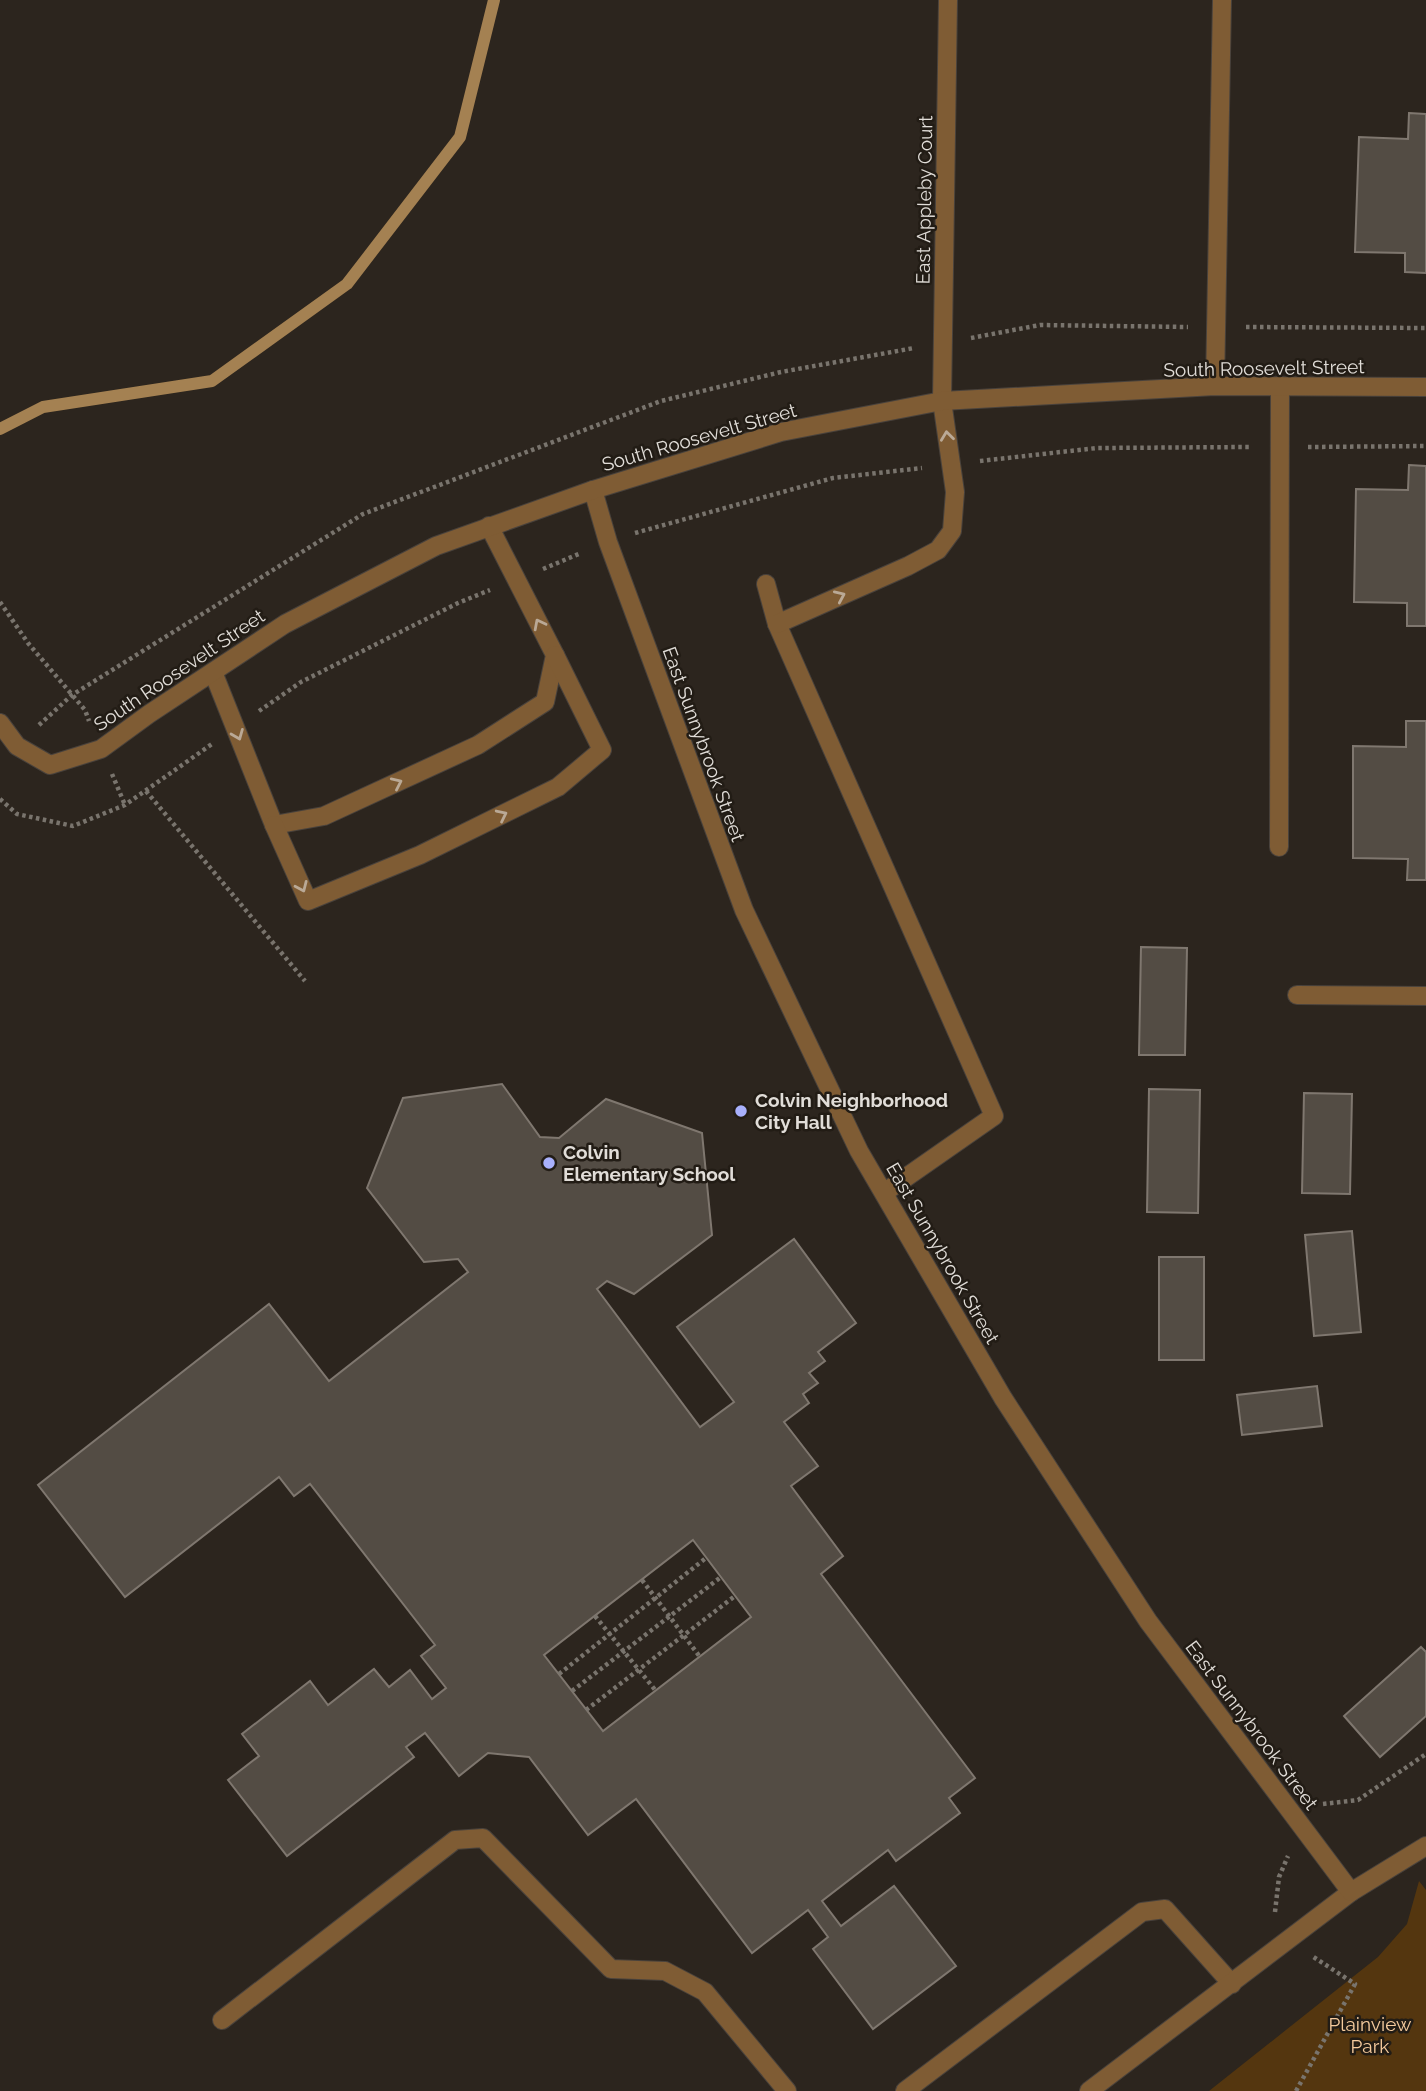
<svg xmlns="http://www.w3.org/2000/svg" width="1426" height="2091" viewBox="0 0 1426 2091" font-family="Raleway,sans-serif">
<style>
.green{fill:#54360f}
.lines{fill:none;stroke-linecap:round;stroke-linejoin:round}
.stream{stroke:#a48152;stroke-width:12}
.building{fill:#534c44;stroke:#7f776f;stroke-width:2;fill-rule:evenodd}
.lane-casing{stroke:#49423c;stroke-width:20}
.street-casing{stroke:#49423c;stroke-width:20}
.path{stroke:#79746d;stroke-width:4.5;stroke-dasharray:3.5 3.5;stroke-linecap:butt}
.lane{stroke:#7f5c34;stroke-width:18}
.street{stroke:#7f5c34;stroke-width:18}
.oneway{stroke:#baa996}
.poi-dot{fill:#a8b0fc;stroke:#221c15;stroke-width:2.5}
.labels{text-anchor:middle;stroke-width:5;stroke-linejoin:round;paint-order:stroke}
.street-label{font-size:19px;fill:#e1ddd8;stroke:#221c15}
.poi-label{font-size:19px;font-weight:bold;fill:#e1ddd8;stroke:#221c15;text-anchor:start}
.park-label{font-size:19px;fill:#f6cb9d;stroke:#221c15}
</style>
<rect width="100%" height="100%" fill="#2c251e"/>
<path class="green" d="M 1419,1881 L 1426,1890 L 1426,2091 L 1209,2091 L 1378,1957 L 1407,1924 Z"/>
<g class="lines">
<path class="stream" d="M 0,429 L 43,407 L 212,381 L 347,284 L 460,137 L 494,0"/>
</g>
<g class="building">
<path d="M 1409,113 L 1426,114 L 1426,273 L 1405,272 L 1405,253 L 1355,252 L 1359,137 L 1408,139 Z"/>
<path d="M 1409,465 L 1426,466 L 1426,626 L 1407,626 L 1407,603 L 1354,602 L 1356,489 L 1408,490 Z"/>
<path d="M 1406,721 L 1426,721 L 1426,880 L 1407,880 L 1408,859 L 1353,858 L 1353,746 L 1406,747 Z"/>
<path d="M 1141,947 L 1187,948 L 1185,1055 L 1139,1055 Z"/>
<path d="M 502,1084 L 540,1137 L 559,1138 L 606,1099 L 702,1133 L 712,1235 L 634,1294 L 607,1281 L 597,1289 L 700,1427 L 734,1402 L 677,1327 L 794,1239 L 856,1323 L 818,1352 L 825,1361 L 809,1373 L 818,1383 L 803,1394 L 809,1403 L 784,1422 L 818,1466 L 791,1486 L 843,1556 L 821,1574 L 975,1778 L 949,1798 L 960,1813 L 896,1861 L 888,1850 L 822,1901 L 841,1926 L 894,1886 L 956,1966 L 873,2029 L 813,1949 L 828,1937 L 808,1910 L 752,1953 L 636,1799 L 588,1835 L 529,1757 L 488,1753 L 459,1776 L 425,1733 L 406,1747 L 414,1757 L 287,1856 L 228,1780 L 259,1756 L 242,1734 L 310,1681 L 328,1705 L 374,1669 L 389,1687 L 410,1670 L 432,1699 L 446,1688 L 421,1656 L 435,1645 L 310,1484 L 294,1496 L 279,1477 L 125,1597 L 38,1485 L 269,1304 L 329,1381 L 468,1272 L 458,1259 L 424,1262 L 367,1188 L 403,1098 ZM 693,1540 L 751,1617 L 603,1731 L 544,1655 Z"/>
<path d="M 1149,1089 L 1200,1090 L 1198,1213 L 1147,1212 Z"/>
<path d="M 1304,1093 L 1352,1094 L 1350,1194 L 1302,1193 Z"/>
<path d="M 1352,1231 L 1361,1332 L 1314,1336 L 1305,1235 Z"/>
<rect x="1159" y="1257" width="45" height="103"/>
<path d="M 1317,1386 L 1322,1426 L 1242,1435 L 1237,1395 Z"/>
<path d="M 1421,1647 L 1426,1652 L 1426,1716 L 1380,1757 L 1344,1716 Z"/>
</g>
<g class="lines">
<defs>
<g id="lane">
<path d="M 1215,386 L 1222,0"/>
<path d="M 766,584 L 777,624 L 994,1116 L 885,1192"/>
<path d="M 777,624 L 908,566 L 938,550 L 952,531 L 955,492 L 942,401"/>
<path d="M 213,672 L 274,825 L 324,816 L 478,745 L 545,702 L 555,655 L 489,526"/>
<path d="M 274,825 L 308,901 L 420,855 L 558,787 L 602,750 L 555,655"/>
<path d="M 1279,847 L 1280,386"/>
<path d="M 1297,995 L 1426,996"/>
<path d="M 222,2020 L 455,1840 L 483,1838 L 611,1969 L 665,1971 L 705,1992 L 787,2091"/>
<path d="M 905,2091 L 1142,1912 L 1165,1909 L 1232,1984"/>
<path d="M 1089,2091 L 1351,1892"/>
</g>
<g id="street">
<path d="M 942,401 L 948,0"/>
<path d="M 593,490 L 608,542 L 744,910 L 859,1151 L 1003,1398 L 1148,1621 L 1351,1892 L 1426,1846"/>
<path d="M 0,723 L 17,746 L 50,765 L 101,749 L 149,714 L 285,624 L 436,546 L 593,490 L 781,432 L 942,401 L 1215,386 L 1426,387"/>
</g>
</defs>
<use href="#lane" class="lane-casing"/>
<use href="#street" class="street-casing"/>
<g class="path">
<path d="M 1246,327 L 1426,328"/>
<path d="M 971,338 L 1040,325 L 1188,327"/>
<path d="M 1308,447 L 1426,446"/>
<path d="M 980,461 L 1097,448 L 1250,447"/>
<path d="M 635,533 L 833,478 L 922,468"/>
<path d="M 543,569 L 581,553"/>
<path d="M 0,602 L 28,643 L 85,710 L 89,721"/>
<path d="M 259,711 L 301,682 L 458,603 L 490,590"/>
<path d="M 39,725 L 72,695 L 363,514 L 661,401 L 781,372 L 914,348"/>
<path d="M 112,774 L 125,805"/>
<path d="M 146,791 L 305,981"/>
<path d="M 0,799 L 17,814 L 73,826 L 125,805 L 212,744"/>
<path d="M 642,1580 L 700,1657"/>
<path d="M 595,1616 L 656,1691"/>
<path d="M 559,1674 L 706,1558"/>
<path d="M 572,1691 L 721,1577"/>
<path d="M 586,1710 L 735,1596"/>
<path d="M 1323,1804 L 1358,1800 L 1426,1754"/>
<path d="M 1275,1912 L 1279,1877 L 1288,1856"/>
<path d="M 1296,2091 L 1355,1984 L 1312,1956"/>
</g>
<use href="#lane" class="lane"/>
<use href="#street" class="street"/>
</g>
<defs><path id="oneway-chevron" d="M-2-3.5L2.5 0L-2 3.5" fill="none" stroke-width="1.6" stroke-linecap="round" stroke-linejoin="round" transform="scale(1.75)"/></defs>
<g class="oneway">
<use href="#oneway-chevron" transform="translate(947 436) rotate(-97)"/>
<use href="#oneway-chevron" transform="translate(840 596) rotate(-24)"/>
<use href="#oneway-chevron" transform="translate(539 624) rotate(-117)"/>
<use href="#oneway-chevron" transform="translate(238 735) rotate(68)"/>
<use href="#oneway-chevron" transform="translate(397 783) rotate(-25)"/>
<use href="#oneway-chevron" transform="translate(502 815) rotate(-26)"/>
<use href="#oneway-chevron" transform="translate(302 887) rotate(66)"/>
</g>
<g class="poi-dot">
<circle cx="741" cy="1111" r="7"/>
<circle cx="549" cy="1163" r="7"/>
</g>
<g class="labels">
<g class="street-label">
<text transform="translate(924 200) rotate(-89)" y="7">East Appleby Court</text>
<text transform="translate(1264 368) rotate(-1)" y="7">South Roosevelt Street</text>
<text transform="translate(699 437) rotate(-16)" y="7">South Roosevelt Street</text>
<text transform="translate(179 670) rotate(-34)" y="7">South Roosevelt Street</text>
<text transform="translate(704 744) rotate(70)" y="7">East Sunnybrook Street</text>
<text transform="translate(943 1253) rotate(60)" y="7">East Sunnybrook Street</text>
<text transform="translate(1252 1725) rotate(53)" y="7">East Sunnybrook Street</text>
</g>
<g class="poi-label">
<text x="755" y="1107">Colvin Neighborhood<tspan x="755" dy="22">City Hall</tspan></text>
<text x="563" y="1159">Colvin<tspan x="563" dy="22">Elementary School</tspan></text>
</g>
<g class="park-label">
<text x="1370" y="2031">Plainview<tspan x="1370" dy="22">Park</tspan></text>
</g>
</g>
</svg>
